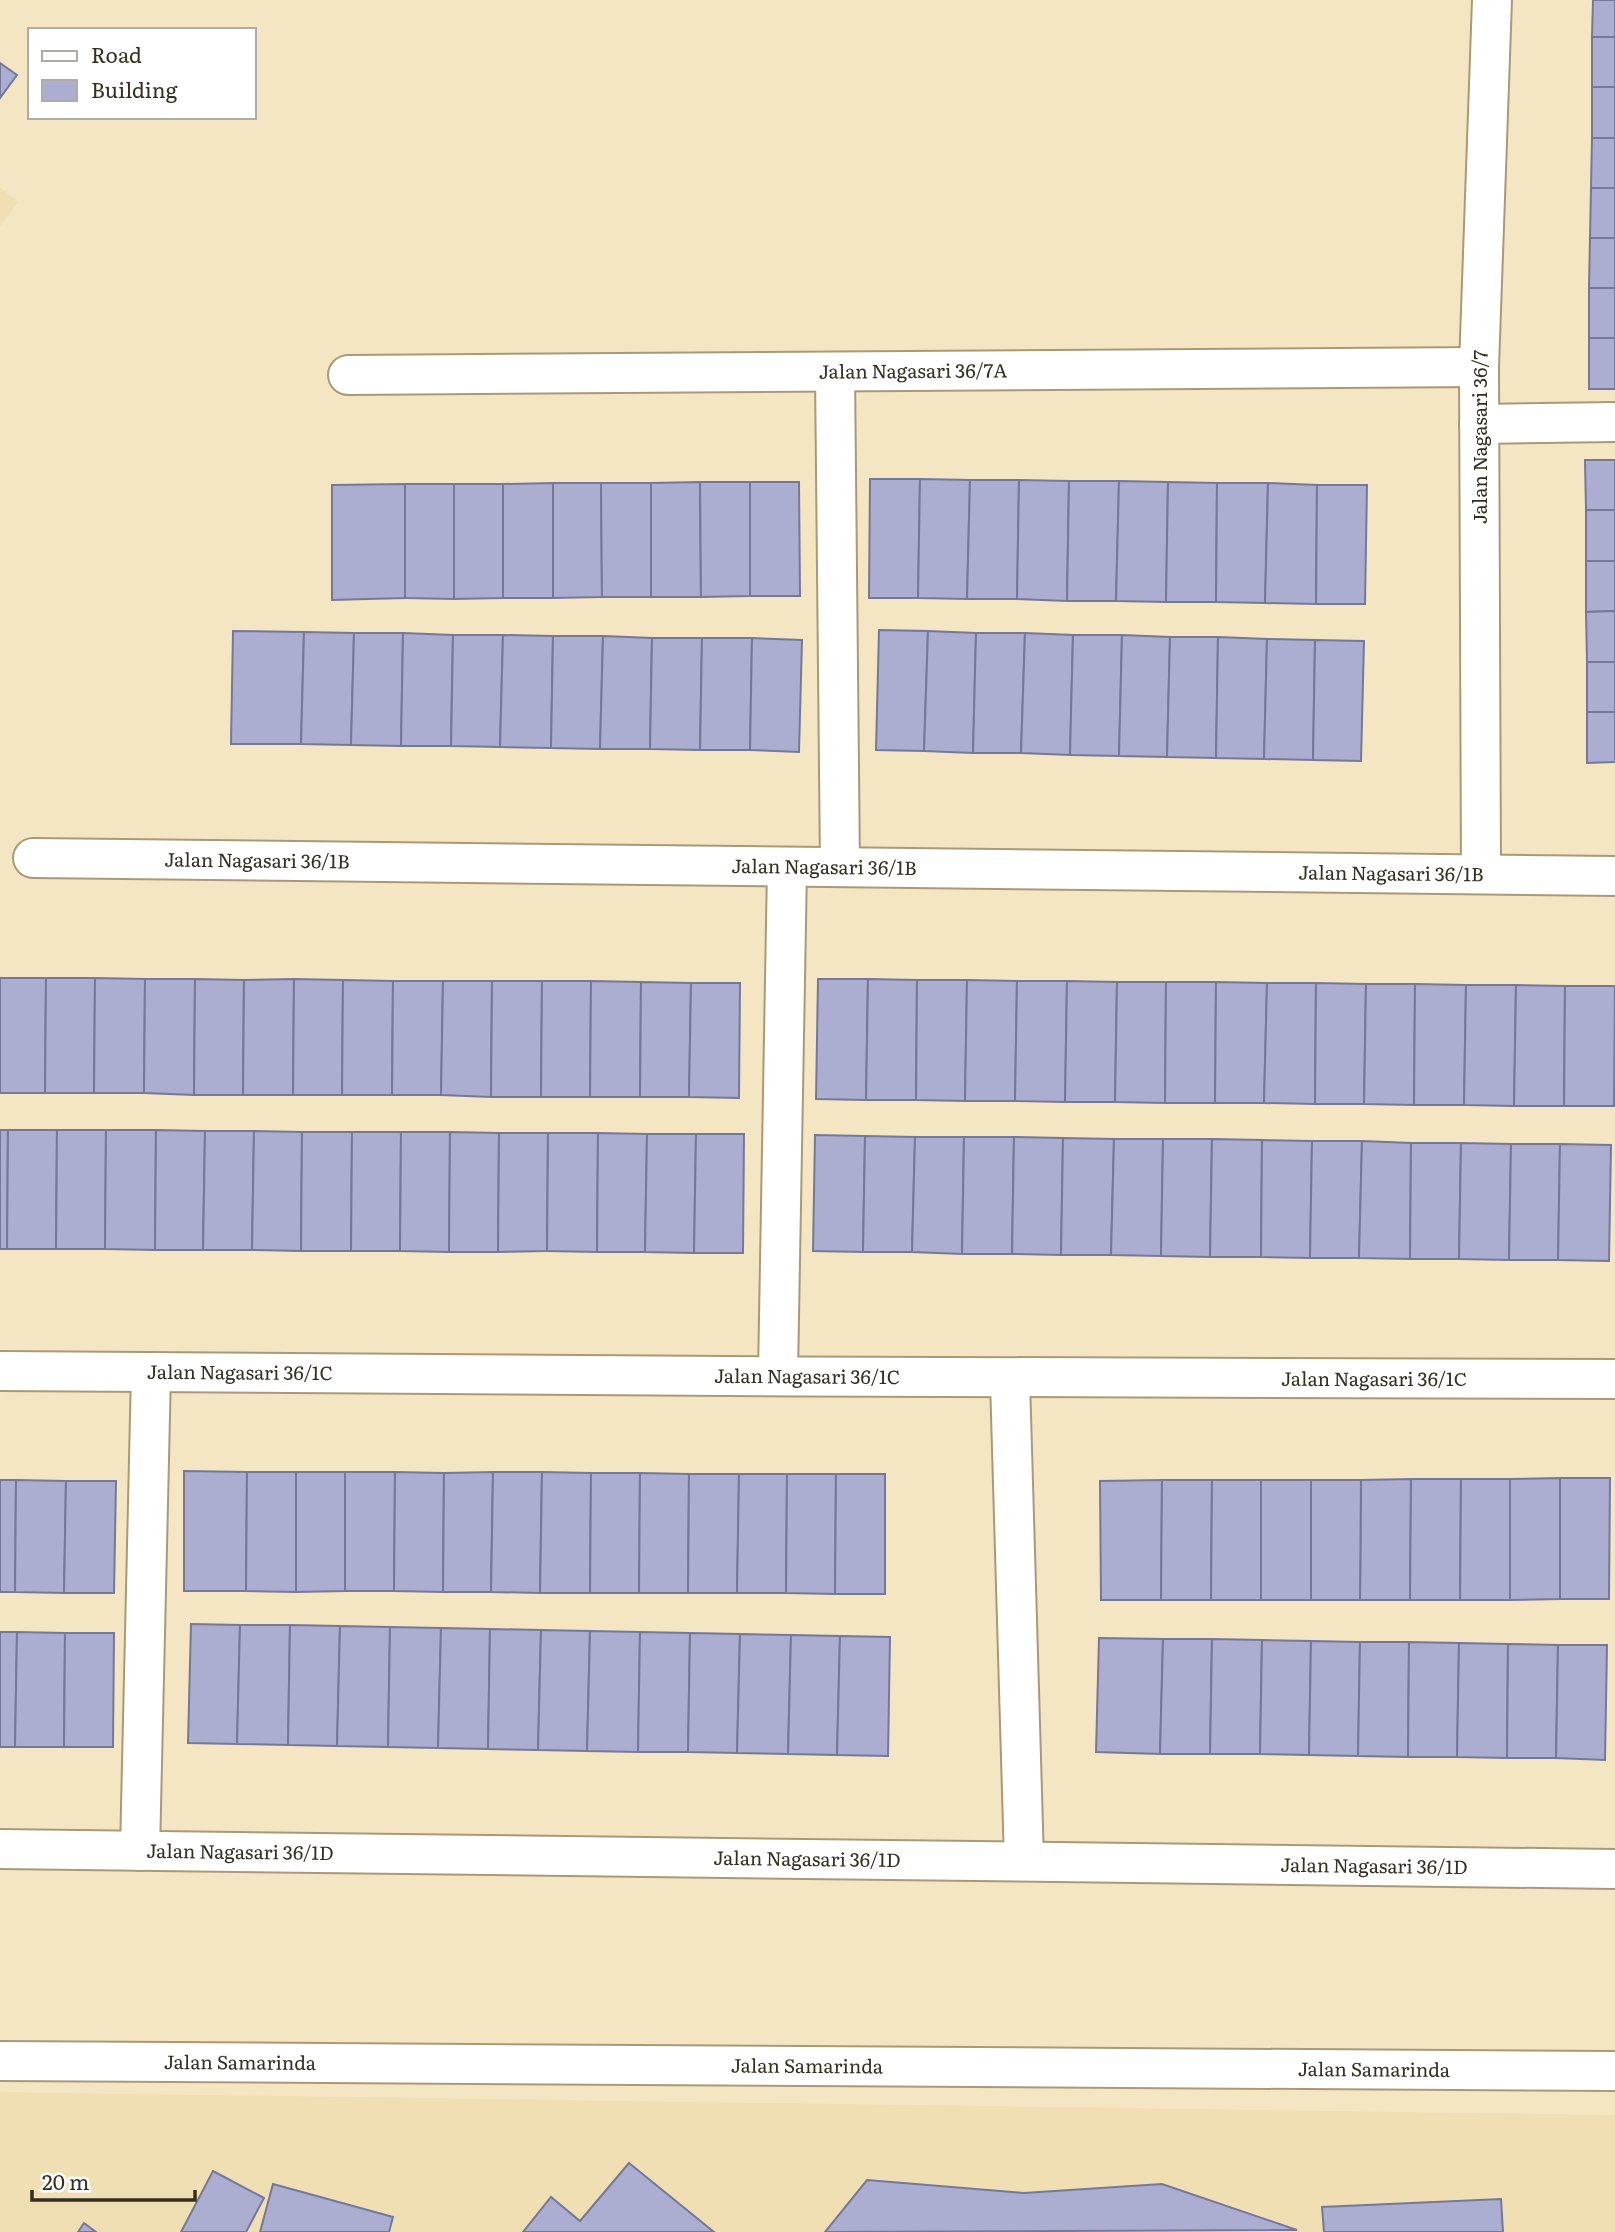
<svg xmlns="http://www.w3.org/2000/svg" width="1615" height="2232" viewBox="0 0 1615 2232" font-family="Literata,serif">
<style>
.built{fill:#f1dfb4}
.building{fill:#abaed0;stroke:#757898;stroke-width:2}
.lines{fill:none;stroke-linecap:round;stroke-linejoin:round}
.minor-casing{stroke:#a89a79;stroke-width:42}
.minor{stroke:#fff;stroke-width:38}
.labels{text-anchor:middle;stroke-width:5;stroke-linejoin:round;paint-order:stroke}
.street-label{font-size:19px;fill:#342f21;stroke:#fff}
</style>
<rect width="100%" height="100%" fill="#f5e6c3"/>
<g class="built">
<path d="M 0,187 L 18,202 L 0,227 Z"/>
<path d="M 0,2092 L 1615,2115 L 1615,2232 L 0,2232 Z"/>
</g>
<g class="building">
<path d="M 1593,0 L 1615,0 L 1615,37 L 1592,37 Z"/>
<rect x="1592" y="37" width="23" height="50"/>
<path d="M 0,63 L 17,75 L 0,98 Z"/>
<rect x="1592" y="87" width="23" height="51"/>
<path d="M 1592,138 L 1615,138 L 1615,188 L 1591,188 Z"/>
<path d="M 1591,188 L 1615,188 L 1615,238 L 1590,238 Z"/>
<path d="M 1590,238 L 1615,238 L 1615,288 L 1589,288 Z"/>
<rect x="1589" y="288" width="26" height="50"/>
<rect x="1589" y="338" width="26" height="51"/>
<path d="M 1585,460 L 1615,460 L 1615,510 L 1586,510 Z"/>
<path d="M 870,479 L 920,479 L 918,598 L 869,598 Z"/>
<path d="M 920,479 L 970,480 L 967,599 L 918,598 Z"/>
<path d="M 970,480 L 1019,480 L 1017,599 L 967,599 Z"/>
<path d="M 1019,480 L 1069,481 L 1067,601 L 1017,599 Z"/>
<path d="M 1069,481 L 1119,481 L 1116,601 L 1067,601 Z"/>
<path d="M 1119,481 L 1168,482 L 1166,602 L 1116,601 Z"/>
<path d="M 700,482 L 701,597 L 651,597 L 651,483 Z"/>
<path d="M 700,482 L 750,482 L 750,596 L 701,597 Z"/>
<path d="M 750,482 L 799,482 L 800,596 L 750,596 Z"/>
<path d="M 1168,482 L 1217,483 L 1216,602 L 1166,602 Z"/>
<path d="M 553,483 L 553,598 L 503,598 L 503,484 Z"/>
<path d="M 553,483 L 601,483 L 602,597 L 553,598 Z"/>
<path d="M 601,483 L 651,483 L 651,597 L 602,597 Z"/>
<path d="M 1217,483 L 1268,483 L 1265,603 L 1216,602 Z"/>
<path d="M 1268,483 L 1317,485 L 1316,604 L 1265,603 Z"/>
<path d="M 405,484 L 405,598 L 332,600 L 332,485 Z"/>
<path d="M 405,484 L 454,484 L 454,599 L 405,598 Z"/>
<path d="M 454,484 L 503,484 L 503,598 L 454,599 Z"/>
<path d="M 1317,485 L 1367,485 L 1365,604 L 1316,604 Z"/>
<rect x="1586" y="510" width="29" height="51"/>
<path d="M 1586,561 L 1615,561 L 1615,611 L 1586,612 Z"/>
<path d="M 1615,611 L 1615,662 L 1587,662 L 1586,612 Z"/>
<path d="M 879,630 L 928,631 L 924,751 L 876,750 Z"/>
<path d="M 233,631 L 304,632 L 301,744 L 231,744 Z"/>
<path d="M 928,631 L 976,633 L 973,753 L 924,751 Z"/>
<path d="M 304,632 L 354,633 L 351,745 L 301,744 Z"/>
<path d="M 354,633 L 403,633 L 401,746 L 351,745 Z"/>
<path d="M 403,633 L 453,635 L 451,746 L 401,746 Z"/>
<path d="M 976,633 L 1025,633 L 1021,753 L 973,753 Z"/>
<path d="M 1025,633 L 1073,635 L 1070,755 L 1021,753 Z"/>
<path d="M 453,635 L 503,635 L 500,747 L 451,746 Z"/>
<path d="M 503,635 L 553,636 L 551,748 L 500,747 Z"/>
<path d="M 1073,635 L 1122,635 L 1119,756 L 1070,755 Z"/>
<path d="M 1122,635 L 1170,637 L 1167,757 L 1119,756 Z"/>
<path d="M 553,636 L 603,636 L 600,749 L 551,748 Z"/>
<path d="M 603,636 L 652,638 L 650,749 L 600,749 Z"/>
<path d="M 1170,637 L 1218,637 L 1216,758 L 1167,757 Z"/>
<path d="M 1218,637 L 1267,639 L 1264,759 L 1216,758 Z"/>
<path d="M 652,638 L 702,638 L 700,750 L 650,749 Z"/>
<path d="M 702,638 L 752,638 L 750,750 L 700,750 Z"/>
<path d="M 752,638 L 802,640 L 799,752 L 750,750 Z"/>
<path d="M 1267,639 L 1315,640 L 1313,760 L 1264,759 Z"/>
<path d="M 1315,640 L 1364,641 L 1361,761 L 1313,760 Z"/>
<rect x="1587" y="662" width="28" height="50"/>
<path d="M 1587,712 L 1615,712 L 1615,762 L 1587,763 Z"/>
<path d="M 0,978 L 46,978 L 45,1093 L 0,1093 Z"/>
<path d="M 46,978 L 95,978 L 94,1093 L 45,1093 Z"/>
<path d="M 95,978 L 145,979 L 144,1093 L 94,1093 Z"/>
<path d="M 145,979 L 195,979 L 194,1095 L 144,1093 Z"/>
<path d="M 195,979 L 244,980 L 243,1095 L 194,1095 Z"/>
<path d="M 294,979 L 293,1095 L 243,1095 L 244,980 Z"/>
<path d="M 294,979 L 343,980 L 342,1095 L 293,1095 Z"/>
<path d="M 818,979 L 868,979 L 866,1100 L 816,1099 Z"/>
<path d="M 868,979 L 917,980 L 916,1100 L 866,1100 Z"/>
<path d="M 343,980 L 393,981 L 392,1095 L 342,1095 Z"/>
<path d="M 917,980 L 967,980 L 965,1101 L 916,1100 Z"/>
<path d="M 967,980 L 1017,981 L 1015,1101 L 965,1101 Z"/>
<path d="M 393,981 L 443,981 L 441,1095 L 392,1095 Z"/>
<path d="M 443,981 L 492,981 L 491,1097 L 441,1095 Z"/>
<path d="M 492,981 L 542,981 L 541,1097 L 491,1097 Z"/>
<path d="M 542,981 L 591,981 L 590,1097 L 541,1097 Z"/>
<path d="M 591,981 L 641,982 L 640,1097 L 590,1097 Z"/>
<path d="M 1017,981 L 1067,981 L 1065,1102 L 1015,1101 Z"/>
<path d="M 1067,981 L 1117,982 L 1115,1102 L 1065,1102 Z"/>
<path d="M 641,982 L 691,983 L 689,1097 L 640,1097 Z"/>
<path d="M 1117,982 L 1166,982 L 1165,1103 L 1115,1102 Z"/>
<path d="M 1166,982 L 1216,982 L 1215,1103 L 1165,1103 Z"/>
<path d="M 1216,982 L 1267,983 L 1264,1103 L 1215,1103 Z"/>
<path d="M 691,983 L 740,983 L 739,1098 L 689,1097 Z"/>
<path d="M 1267,983 L 1316,983 L 1315,1104 L 1264,1103 Z"/>
<path d="M 1316,983 L 1366,984 L 1364,1104 L 1315,1104 Z"/>
<path d="M 1366,984 L 1415,984 L 1414,1105 L 1364,1104 Z"/>
<path d="M 1415,984 L 1466,985 L 1464,1105 L 1414,1105 Z"/>
<path d="M 1466,985 L 1516,985 L 1514,1106 L 1464,1105 Z"/>
<path d="M 1516,985 L 1565,986 L 1564,1106 L 1514,1106 Z"/>
<path d="M 1565,986 L 1615,986 L 1614,1106 L 1564,1106 Z"/>
<path d="M 0,1130 L 8,1130 L 7,1249 L 0,1249 Z"/>
<path d="M 8,1130 L 57,1130 L 56,1249 L 7,1249 Z"/>
<path d="M 57,1130 L 106,1130 L 105,1249 L 56,1249 Z"/>
<path d="M 106,1130 L 156,1130 L 155,1250 L 105,1249 Z"/>
<path d="M 156,1130 L 205,1131 L 203,1250 L 155,1250 Z"/>
<path d="M 205,1131 L 254,1131 L 252,1250 L 203,1250 Z"/>
<path d="M 254,1131 L 302,1132 L 301,1251 L 252,1250 Z"/>
<path d="M 302,1132 L 352,1132 L 351,1251 L 301,1251 Z"/>
<path d="M 352,1132 L 401,1132 L 400,1251 L 351,1251 Z"/>
<path d="M 401,1132 L 450,1132 L 449,1252 L 400,1251 Z"/>
<path d="M 450,1132 L 499,1133 L 498,1252 L 449,1252 Z"/>
<path d="M 499,1133 L 548,1133 L 547,1251 L 498,1252 Z"/>
<path d="M 548,1133 L 598,1133 L 597,1252 L 547,1251 Z"/>
<path d="M 598,1133 L 647,1134 L 645,1252 L 597,1252 Z"/>
<path d="M 647,1134 L 696,1134 L 694,1253 L 645,1252 Z"/>
<path d="M 696,1134 L 744,1134 L 743,1253 L 694,1253 Z"/>
<path d="M 815,1135 L 865,1136 L 863,1252 L 813,1251 Z"/>
<path d="M 865,1136 L 915,1137 L 912,1252 L 863,1252 Z"/>
<path d="M 915,1137 L 964,1137 L 962,1254 L 912,1252 Z"/>
<path d="M 964,1137 L 1014,1137 L 1012,1254 L 962,1254 Z"/>
<path d="M 1014,1137 L 1063,1138 L 1061,1255 L 1012,1254 Z"/>
<path d="M 1063,1138 L 1114,1139 L 1111,1255 L 1061,1255 Z"/>
<path d="M 1114,1139 L 1163,1139 L 1161,1256 L 1111,1255 Z"/>
<path d="M 1163,1139 L 1212,1139 L 1210,1257 L 1161,1256 Z"/>
<path d="M 1212,1139 L 1262,1140 L 1261,1257 L 1210,1257 Z"/>
<path d="M 1262,1140 L 1312,1141 L 1310,1258 L 1261,1257 Z"/>
<path d="M 1312,1141 L 1362,1141 L 1359,1258 L 1310,1258 Z"/>
<path d="M 1362,1141 L 1411,1143 L 1410,1259 L 1359,1258 Z"/>
<path d="M 1411,1143 L 1461,1143 L 1459,1259 L 1410,1259 Z"/>
<path d="M 1461,1143 L 1511,1144 L 1509,1260 L 1459,1259 Z"/>
<path d="M 1511,1144 L 1560,1144 L 1558,1260 L 1509,1260 Z"/>
<path d="M 1560,1144 L 1611,1145 L 1609,1261 L 1558,1260 Z"/>
<path d="M 184,1471 L 247,1472 L 246,1591 L 184,1591 Z"/>
<path d="M 247,1472 L 296,1472 L 296,1592 L 246,1591 Z"/>
<path d="M 296,1472 L 345,1472 L 345,1591 L 296,1592 Z"/>
<path d="M 345,1472 L 395,1472 L 394,1591 L 345,1591 Z"/>
<path d="M 395,1472 L 444,1473 L 443,1592 L 394,1591 Z"/>
<path d="M 493,1472 L 491,1592 L 443,1592 L 444,1473 Z"/>
<path d="M 493,1472 L 542,1472 L 540,1593 L 491,1592 Z"/>
<path d="M 542,1472 L 591,1473 L 590,1593 L 540,1593 Z"/>
<path d="M 591,1473 L 640,1473 L 639,1593 L 590,1593 Z"/>
<path d="M 640,1473 L 689,1474 L 688,1593 L 639,1593 Z"/>
<path d="M 689,1474 L 739,1474 L 737,1593 L 688,1593 Z"/>
<path d="M 739,1474 L 787,1474 L 786,1593 L 737,1593 Z"/>
<path d="M 787,1474 L 836,1474 L 835,1594 L 786,1593 Z"/>
<path d="M 836,1474 L 885,1474 L 885,1594 L 835,1594 Z"/>
<path d="M 1560,1478 L 1560,1599 L 1510,1600 L 1510,1479 Z"/>
<path d="M 1560,1478 L 1610,1478 L 1609,1599 L 1560,1599 Z"/>
<path d="M 1411,1479 L 1410,1600 L 1360,1600 L 1361,1480 Z"/>
<path d="M 1411,1479 L 1461,1479 L 1460,1600 L 1410,1600 Z"/>
<path d="M 1461,1479 L 1510,1479 L 1510,1600 L 1460,1600 Z"/>
<path d="M 0,1480 L 16,1480 L 15,1592 L 0,1592 Z"/>
<path d="M 16,1480 L 66,1481 L 64,1593 L 15,1592 Z"/>
<path d="M 1162,1480 L 1161,1600 L 1101,1600 L 1100,1481 Z"/>
<path d="M 1162,1480 L 1212,1480 L 1211,1600 L 1161,1600 Z"/>
<path d="M 1212,1480 L 1261,1480 L 1261,1600 L 1211,1600 Z"/>
<rect x="1261" y="1480" width="50" height="120"/>
<path d="M 1311,1480 L 1361,1480 L 1360,1600 L 1311,1600 Z"/>
<path d="M 66,1481 L 116,1481 L 114,1593 L 64,1593 Z"/>
<path d="M 191,1624 L 240,1625 L 237,1744 L 188,1743 Z"/>
<path d="M 240,1625 L 290,1625 L 288,1745 L 237,1744 Z"/>
<path d="M 290,1625 L 340,1626 L 337,1746 L 288,1745 Z"/>
<path d="M 340,1626 L 390,1627 L 388,1747 L 337,1746 Z"/>
<path d="M 390,1627 L 441,1628 L 438,1748 L 388,1747 Z"/>
<path d="M 441,1628 L 490,1629 L 488,1749 L 438,1748 Z"/>
<path d="M 490,1629 L 541,1630 L 538,1750 L 488,1749 Z"/>
<path d="M 541,1630 L 590,1631 L 587,1751 L 538,1750 Z"/>
<path d="M 590,1631 L 640,1632 L 638,1752 L 587,1751 Z"/>
<path d="M 0,1632 L 17,1632 L 15,1747 L 0,1747 Z"/>
<path d="M 17,1632 L 65,1633 L 64,1747 L 15,1747 Z"/>
<path d="M 640,1632 L 690,1633 L 688,1752 L 638,1752 Z"/>
<path d="M 65,1633 L 114,1633 L 113,1747 L 64,1747 Z"/>
<path d="M 690,1633 L 740,1634 L 737,1753 L 688,1752 Z"/>
<path d="M 740,1634 L 791,1635 L 788,1754 L 737,1753 Z"/>
<path d="M 791,1635 L 840,1636 L 837,1755 L 788,1754 Z"/>
<path d="M 840,1636 L 890,1637 L 888,1756 L 837,1755 Z"/>
<path d="M 1099,1638 L 1163,1639 L 1160,1754 L 1096,1752 Z"/>
<path d="M 1163,1639 L 1212,1639 L 1210,1754 L 1160,1754 Z"/>
<path d="M 1212,1639 L 1262,1640 L 1260,1754 L 1210,1754 Z"/>
<path d="M 1262,1640 L 1311,1641 L 1309,1755 L 1260,1754 Z"/>
<path d="M 1311,1641 L 1360,1642 L 1358,1756 L 1309,1755 Z"/>
<path d="M 1360,1642 L 1409,1642 L 1408,1757 L 1358,1756 Z"/>
<path d="M 1409,1642 L 1459,1643 L 1457,1757 L 1408,1757 Z"/>
<path d="M 1459,1643 L 1508,1644 L 1507,1758 L 1457,1757 Z"/>
<path d="M 1508,1644 L 1558,1645 L 1556,1758 L 1507,1758 Z"/>
<path d="M 1558,1645 L 1607,1645 L 1605,1760 L 1556,1758 Z"/>
<path d="M 629,2163 L 714,2232 L 523,2232 L 551,2197 L 580,2221 Z"/>
<path d="M 213,2171 L 264,2198 L 246,2232 L 181,2232 Z"/>
<path d="M 867,2180 L 1024,2193 L 1162,2184 L 1297,2230 L 825,2232 Z"/>
<path d="M 273,2184 L 393,2217 L 389,2232 L 260,2232 Z"/>
<path d="M 1501,2199 L 1503,2232 L 1324,2232 L 1322,2207 Z"/>
<path d="M 84,2223 L 96,2232 L 78,2232 Z"/>
</g>
<g class="lines">
<defs>
<g id="minor">
<path d="M 835,372 L 840,867"/>
<path id="s1" d="M 348,375 L 1479,367"/>
<path d="M 1479,424 L 1615,422"/>
<path id="s2" d="M 33,858 L 1615,876"/>
<path d="M 1481,874 L 1479,367 L 1492,0"/>
<path id="s3" d="M 0,1371 C 538,1374 1077,1380 1615,1379"/>
<path d="M 778,1374 L 787,867"/>
<path d="M 1010,1380 L 1024,1861"/>
<path id="s4" d="M 0,1849 L 1615,1869"/>
<path d="M 140,1851 L 151,1372"/>
<path id="s5" d="M 0,2061 L 1615,2071"/>
</g>
</defs>
<use href="#minor" class="minor-casing"/>
<use href="#minor" class="minor"/>
</g>
<g class="labels">
<g class="street-label">
<text dy="7" stroke="none"><textPath href="#s1" startOffset="565">Jalan Nagasari 36/7A</textPath></text>
<text transform="translate(1480 437) rotate(-90)" y="7">Jalan Nagasari 36/7</text>
<text dy="7" stroke="none"><textPath href="#s2" startOffset="224">Jalan Nagasari 36/1B</textPath></text>
<text dy="7" stroke="none"><textPath href="#s2" startOffset="791">Jalan Nagasari 36/1B</textPath></text>
<text dy="7" stroke="none"><textPath href="#s2" startOffset="1358">Jalan Nagasari 36/1B</textPath></text>
<text dy="7" stroke="none"><textPath href="#s3" startOffset="240">Jalan Nagasari 36/1C</textPath></text>
<text dy="7" stroke="none"><textPath href="#s3" startOffset="807">Jalan Nagasari 36/1C</textPath></text>
<text dy="7" stroke="none"><textPath href="#s3" startOffset="1374">Jalan Nagasari 36/1C</textPath></text>
<text dy="7" stroke="none"><textPath href="#s4" startOffset="240">Jalan Nagasari 36/1D</textPath></text>
<text dy="7" stroke="none"><textPath href="#s4" startOffset="807">Jalan Nagasari 36/1D</textPath></text>
<text dy="7" stroke="none"><textPath href="#s4" startOffset="1374">Jalan Nagasari 36/1D</textPath></text>
<text dy="7" stroke="none"><textPath href="#s5" startOffset="240">Jalan Samarinda</textPath></text>
<text dy="7" stroke="none"><textPath href="#s5" startOffset="807">Jalan Samarinda</textPath></text>
<text dy="7" stroke="none"><textPath href="#s5" startOffset="1374">Jalan Samarinda</textPath></text>
</g>
</g>
<rect x="28" y="28" width="228" height="91" fill="#ffffff" stroke="#aeaca6" stroke-width="2"/>
<rect x="42" y="51" width="35" height="10" fill="#ffffff" stroke="#aeaca6" stroke-width="2"/>
<text x="91" y="63" font-size="21" fill="#342f21">Road</text>
<rect x="42" y="80" width="35" height="21" fill="#abaed0" stroke="#aeaca6" stroke-width="2"/>
<text x="91" y="98" font-size="21" fill="#342f21">Building</text>
<path d="M32 2190v10h163v-10" fill="none" stroke="#342f21" stroke-width="3.5"/>
<text x="42" y="2190" font-size="21" fill="#342f21" stroke="#ffffff" stroke-width="5" paint-order="stroke">20 m</text>
</svg>
